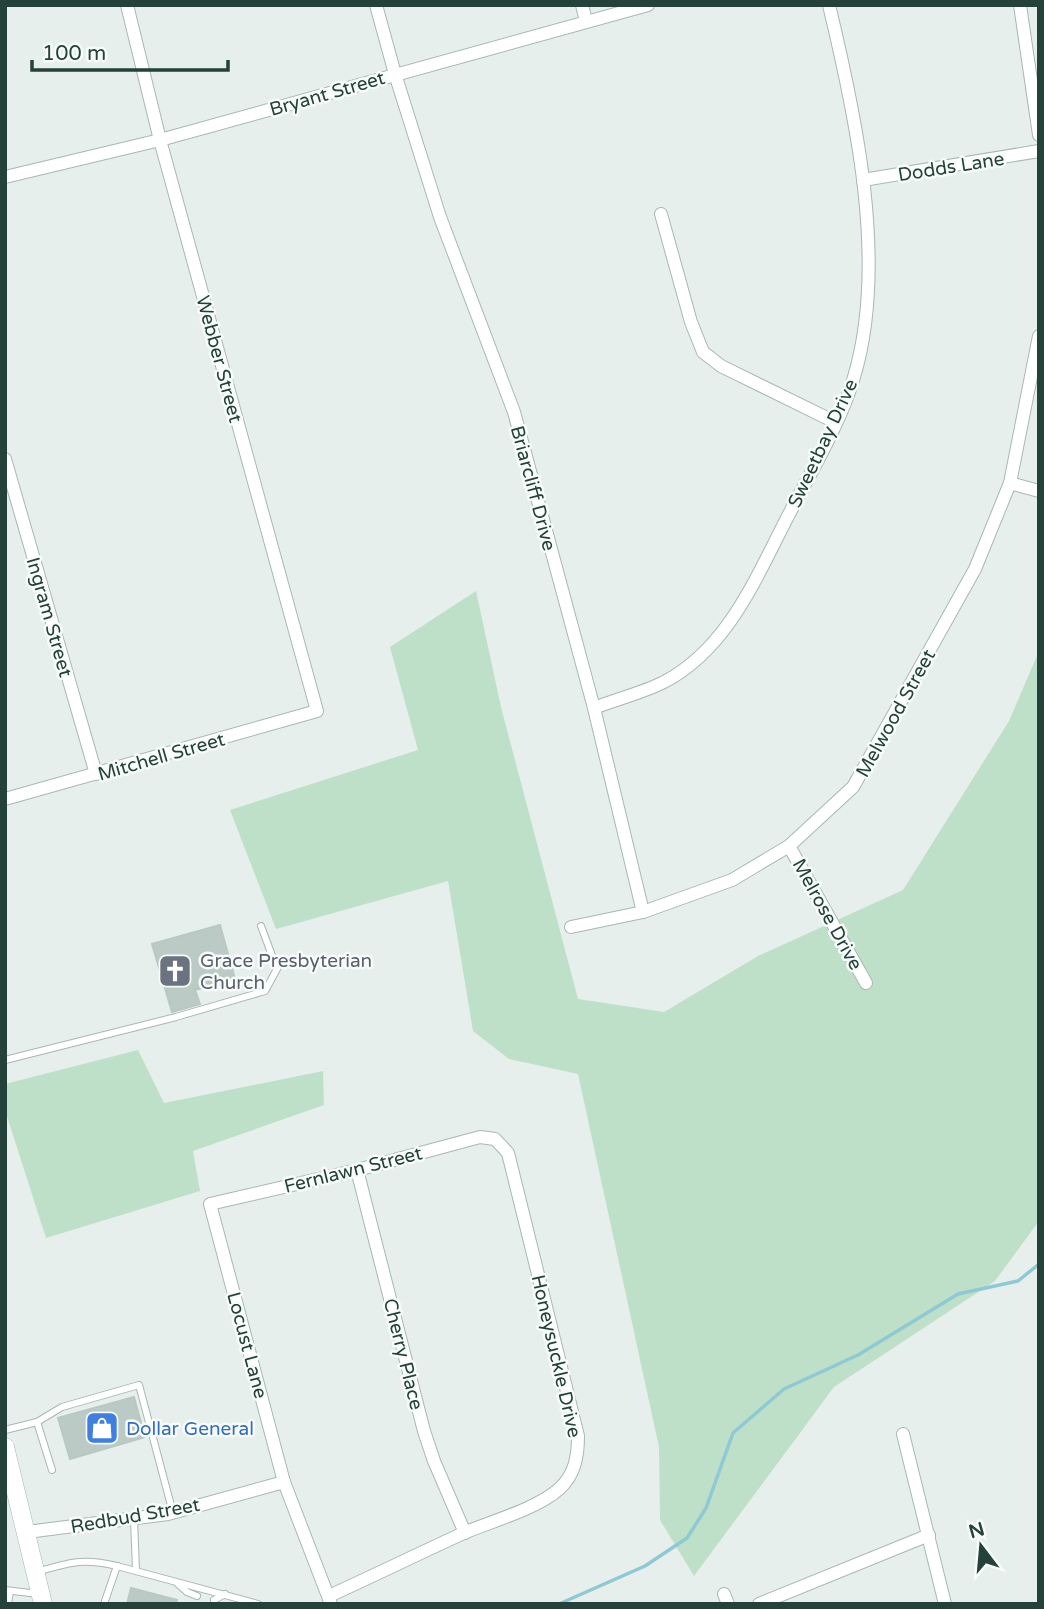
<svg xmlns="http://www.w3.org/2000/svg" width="1044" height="1609" viewBox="0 0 1044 1609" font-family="'Varela Round',sans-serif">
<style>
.green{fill:#bfe0c8}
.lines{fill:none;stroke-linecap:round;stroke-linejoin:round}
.stream{stroke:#8ec9d4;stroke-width:3.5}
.building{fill:#bbcac4;stroke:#b8c9c2;stroke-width:2}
.service-casing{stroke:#a8b8b2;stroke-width:8}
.minor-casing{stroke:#a8b8b2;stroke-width:14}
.secondary-casing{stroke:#a4bbb3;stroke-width:19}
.service{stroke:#fff;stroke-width:6}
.minor{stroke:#fff;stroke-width:12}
.secondary{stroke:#fff;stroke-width:18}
.labels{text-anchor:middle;stroke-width:5;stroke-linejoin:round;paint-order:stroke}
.street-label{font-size:19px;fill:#24423a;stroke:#f7fbf9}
.worship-label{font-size:19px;fill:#5b616d;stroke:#f7fbf9;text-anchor:start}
.shop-label{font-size:19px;fill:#366cbe;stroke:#f7fbf9;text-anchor:start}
</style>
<rect width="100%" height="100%" fill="#e6efeb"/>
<g class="green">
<path d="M 476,591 L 501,707 L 578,999 L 664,1012 L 758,956 L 903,890 L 1009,721 L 1039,651 L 1039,1221 L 995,1281 L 834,1387 L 694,1576 L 660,1520 L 659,1447 L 578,1074 L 509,1059 L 473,1031 L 448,881 L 276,929 L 230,810 L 418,750 L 390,647 Z"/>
<path d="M 138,1050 L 164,1103 L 323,1071 L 324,1105 L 193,1151 L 200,1191 L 46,1238 L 5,1110 L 5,1084 Z"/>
</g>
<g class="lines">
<path class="stream" d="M 559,1604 L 645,1566 L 687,1538 L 706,1508 L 733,1433 L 784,1389 L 858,1355 L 958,1294 L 1018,1281 L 1039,1264"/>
</g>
<g class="building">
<path d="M 220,925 L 235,979 L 195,990 L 200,1004 L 172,1012 L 152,944 Z"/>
<path d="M 134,1397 L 145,1437 L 70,1459 L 58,1418 Z"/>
<path d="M 131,1588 L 177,1600 L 176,1604 L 127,1604 Z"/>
</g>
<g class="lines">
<defs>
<g id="service">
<path d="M 5,1060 L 176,1017 L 265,991 L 277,969 L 261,926"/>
<path d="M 37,1422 L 62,1407 L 139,1385 L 173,1513"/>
<path d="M 5,1430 L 37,1422 L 52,1470"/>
<path d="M 134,1519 L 136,1570"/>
<path d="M 117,1566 L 258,1604"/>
<path d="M 37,1572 C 70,1562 83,1558 117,1566 L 104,1604"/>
<path d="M 178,1584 L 187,1592 L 197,1596"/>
<path d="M 5,1590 L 38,1594"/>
<path d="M 214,1600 L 225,1594"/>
<path d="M 8,1604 L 10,1591"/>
</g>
<g id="minor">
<path d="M 376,5 L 395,74 L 440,217 L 514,412 L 594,708 L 643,912"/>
<path d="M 582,5 L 586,21"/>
<path d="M 1020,5 L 1039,135"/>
<path d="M 5,177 L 160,140 L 648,5"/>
<path d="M 863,180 L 1039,151"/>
<path d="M 661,214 L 691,322 L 703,352 L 721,366 L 835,422"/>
<path d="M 5,459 L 96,774"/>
<path d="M 1010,483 L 1039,491"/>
<path d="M 594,708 C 617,699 642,693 664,682 C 727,649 755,580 786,520 C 809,475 840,425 854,377 C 888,264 856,117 829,5"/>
<path d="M 5,799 L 317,711 L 160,140 L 127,5"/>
<path d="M 789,846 L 866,983"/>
<path d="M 571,927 L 643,912 L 732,880 L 789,846 L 853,787 L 975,569 L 1010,483 L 1039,336"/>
<path d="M 357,1170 L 424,1431 L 434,1461 L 465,1533"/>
<path d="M 903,1434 L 945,1604"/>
<path d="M 27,1532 L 168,1514 L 284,1482"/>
<path d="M 724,1594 L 728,1604"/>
<path d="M 329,1596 C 375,1575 420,1553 466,1532 C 493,1521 538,1508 559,1489 C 575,1475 578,1456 578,1436 L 508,1153 L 495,1139 L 480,1137 L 357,1170 L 210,1204 L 284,1482 L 331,1604"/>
<path d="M 759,1604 L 929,1535"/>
</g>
<path id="secondary" d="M 5,1447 L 43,1604"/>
</defs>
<use href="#service" class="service-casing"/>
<use href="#minor" class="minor-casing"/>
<use href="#secondary" class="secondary-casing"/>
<use href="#service" class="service"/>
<use href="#minor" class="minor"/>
<use href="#secondary" class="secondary"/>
</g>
<defs>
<symbol id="church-square" viewBox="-11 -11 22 22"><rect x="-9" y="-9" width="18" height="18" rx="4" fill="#6b7280" stroke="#f7fbf9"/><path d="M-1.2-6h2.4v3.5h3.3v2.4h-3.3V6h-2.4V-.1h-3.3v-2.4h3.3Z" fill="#fff"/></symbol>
<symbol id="shop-square" viewBox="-11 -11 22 22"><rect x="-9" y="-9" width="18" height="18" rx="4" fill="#3f7fe0" stroke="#f7fbf9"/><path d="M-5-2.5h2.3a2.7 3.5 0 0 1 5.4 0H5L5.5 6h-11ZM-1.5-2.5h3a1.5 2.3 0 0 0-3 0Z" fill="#fff"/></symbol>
</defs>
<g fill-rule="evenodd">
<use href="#church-square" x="156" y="952" width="38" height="38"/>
<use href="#shop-square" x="83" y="1409" width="38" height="38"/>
</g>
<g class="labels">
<g class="street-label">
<text transform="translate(327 93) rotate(-16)" y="7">Bryant Street</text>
<text transform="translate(951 166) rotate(-9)" y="7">Dodds Lane</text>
<text transform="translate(220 359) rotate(75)" y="7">Webber Street</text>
<text transform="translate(822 443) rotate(-65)" y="7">Sweetbay Drive</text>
<text transform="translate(534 488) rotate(75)" y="7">Briarcliff Drive</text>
<text transform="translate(50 617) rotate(74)" y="7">Ingram Street</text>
<text transform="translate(895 713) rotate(-61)" y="7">Melwood Street</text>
<text transform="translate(161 756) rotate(-16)" y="7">Mitchell Street</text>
<text transform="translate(828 914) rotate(61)" y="7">Melrose Drive</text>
<text transform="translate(353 1169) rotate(-14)" y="7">Fernlawn Street</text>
<text transform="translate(248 1345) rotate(75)" y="7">Locust Lane</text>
<text transform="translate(404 1354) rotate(76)" y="7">Cherry Place</text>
<text transform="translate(557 1356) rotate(77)" y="7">Honeysuckle Drive</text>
<text transform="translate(135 1515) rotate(-10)" y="7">Redbud Street</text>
</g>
<g class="worship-label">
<text x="200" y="967">Grace Presbyterian<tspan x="200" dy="22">Church</tspan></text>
</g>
<g class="shop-label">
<text x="126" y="1435">Dollar General</text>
</g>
</g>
<rect width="1044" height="1609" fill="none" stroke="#24423a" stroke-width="14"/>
<g transform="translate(981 1546) rotate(344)" stroke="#f7fbf9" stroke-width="5" paint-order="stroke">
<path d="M0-5L12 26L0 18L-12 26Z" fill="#24423a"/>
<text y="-10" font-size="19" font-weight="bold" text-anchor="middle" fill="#24423a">N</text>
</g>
<path d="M32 60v10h196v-10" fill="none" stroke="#24423a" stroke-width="3.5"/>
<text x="42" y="60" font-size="21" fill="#24423a" stroke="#f7fbf9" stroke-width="5" paint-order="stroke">100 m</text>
</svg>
